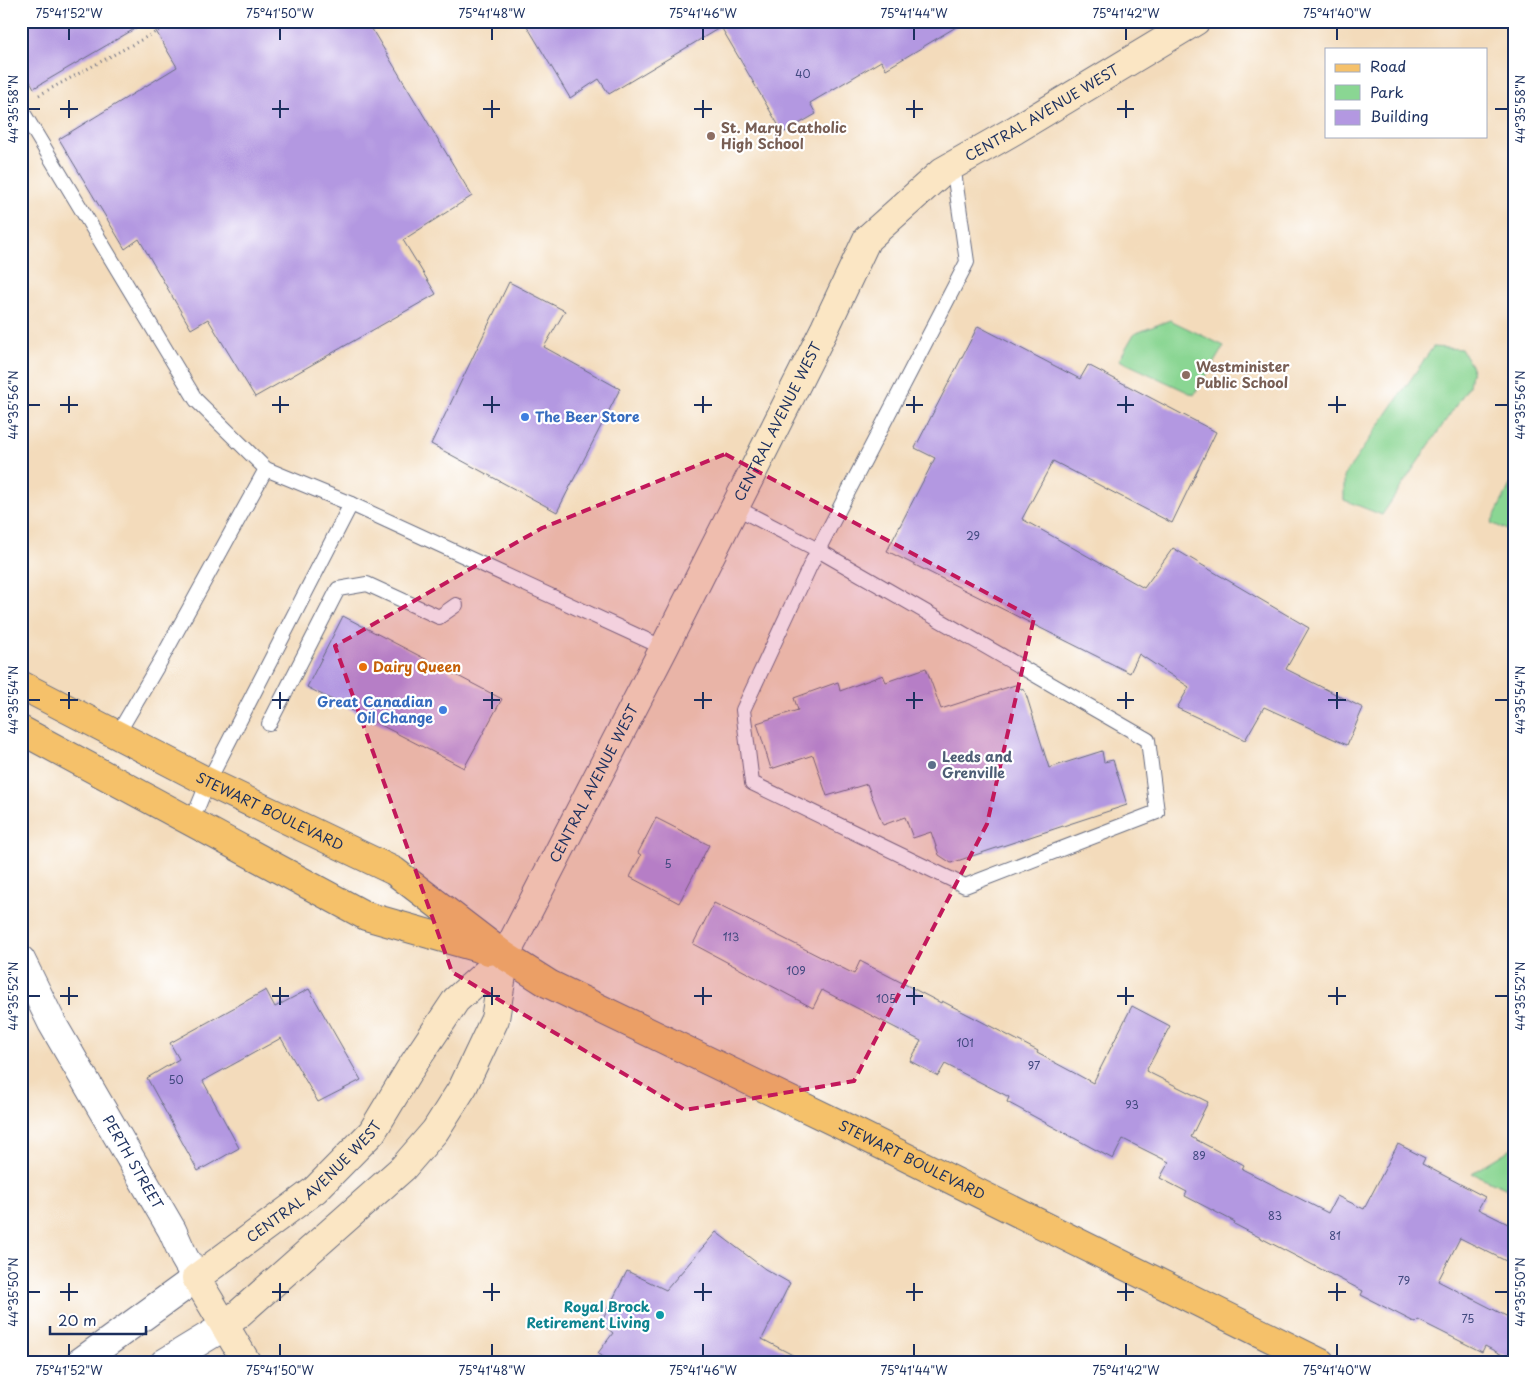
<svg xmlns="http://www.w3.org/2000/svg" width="1535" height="1384" viewBox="0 0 1535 1384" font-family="'Playpen Sans',sans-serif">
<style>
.green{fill:#8ad693;stroke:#528278}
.building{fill:#b398e1}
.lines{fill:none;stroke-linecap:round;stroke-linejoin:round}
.lane-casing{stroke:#676b7f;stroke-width:16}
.street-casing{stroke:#676b7f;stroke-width:30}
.secondary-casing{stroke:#676b7f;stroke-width:30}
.primary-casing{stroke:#676b7f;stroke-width:30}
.path{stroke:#676b7f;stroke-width:3;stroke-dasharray:1 4;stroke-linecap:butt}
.lane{stroke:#fff;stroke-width:14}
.street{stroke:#fff;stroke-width:28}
.secondary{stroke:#fbe6c4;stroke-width:28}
.primary{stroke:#f5c16b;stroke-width:28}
.marked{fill:#c2185b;fill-opacity:0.2;stroke:#c2185b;stroke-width:4;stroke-dasharray:10 6;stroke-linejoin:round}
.ticks{fill:none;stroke:#1b2f5e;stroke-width:2}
.education-dot{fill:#8d6e63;stroke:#fff;stroke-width:2}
.shop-dot{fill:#3f7fe0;stroke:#fff;stroke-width:2}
.food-dot{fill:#e8710a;stroke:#fff;stroke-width:2}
.service-dot{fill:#5c6f8a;stroke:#fff;stroke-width:2}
.culture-dot{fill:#0f9aa8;stroke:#fff;stroke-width:2}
.labels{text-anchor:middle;stroke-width:4.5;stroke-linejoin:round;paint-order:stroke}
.number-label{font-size:11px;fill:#41497f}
.street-label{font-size:14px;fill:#1b2f5e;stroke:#fff}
.education-label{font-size:14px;font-weight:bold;fill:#785e54;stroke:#fff;text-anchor:start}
.shop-label{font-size:14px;font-weight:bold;fill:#366cbe;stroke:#fff;text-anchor:start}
.food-label{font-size:14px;font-weight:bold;fill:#c56008;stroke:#fff;text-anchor:start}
.service-label{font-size:14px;font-weight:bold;fill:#4e5e75;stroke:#fff;text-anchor:start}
.culture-label{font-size:14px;font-weight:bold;fill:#0d838f;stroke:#fff;text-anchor:end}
.neatline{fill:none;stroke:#1b2f5e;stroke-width:2}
.ticks-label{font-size:12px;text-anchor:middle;fill:#1b2f5e}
</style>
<rect width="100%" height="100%" fill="#fff"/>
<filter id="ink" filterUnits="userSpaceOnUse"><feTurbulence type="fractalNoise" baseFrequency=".02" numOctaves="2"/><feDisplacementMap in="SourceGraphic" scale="10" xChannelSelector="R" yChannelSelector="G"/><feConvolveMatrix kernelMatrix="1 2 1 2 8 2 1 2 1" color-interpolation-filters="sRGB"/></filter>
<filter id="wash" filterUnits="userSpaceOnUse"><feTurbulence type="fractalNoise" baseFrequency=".0096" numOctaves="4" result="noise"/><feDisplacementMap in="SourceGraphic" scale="20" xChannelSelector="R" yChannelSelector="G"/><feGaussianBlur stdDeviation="1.12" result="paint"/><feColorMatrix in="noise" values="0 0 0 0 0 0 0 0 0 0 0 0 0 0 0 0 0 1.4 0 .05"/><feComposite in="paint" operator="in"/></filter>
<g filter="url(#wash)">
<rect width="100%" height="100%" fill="#f3dbbb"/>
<g class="green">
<path d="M 1170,320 L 1224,346 L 1194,395 L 1119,360 L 1134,334 Z"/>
<path d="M 1433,347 L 1461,349 L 1472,367 L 1469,386 L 1382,515 L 1344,500 L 1344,476 Z"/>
<path d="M 1514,477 L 1514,533 L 1491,523 Z"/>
<path d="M 1514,1147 L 1514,1192 L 1472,1173 Z"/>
</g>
<g id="blocks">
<g class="building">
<path d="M 21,21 L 148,21 L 34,88 L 21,66 Z"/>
<path d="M 150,21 L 367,21 L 472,196 L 403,240 L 436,294 L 255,397 L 208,319 L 191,329 L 139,239 L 125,249 L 59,139 L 177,67 Z"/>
<path d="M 524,21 L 966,21 L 886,69 L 881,61 L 810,103 L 816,114 L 783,133 L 721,27 L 609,94 L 599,79 L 570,98 Z"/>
<path d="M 509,282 L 565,311 L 544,347 L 620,389 L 557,512 L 431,444 Z"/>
<path d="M 978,326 L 1080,379 L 1088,365 L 1216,432 L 1172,523 L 1053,461 L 1022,519 L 1144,588 L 1173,548 L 1309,628 L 1286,669 L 1363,708 L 1347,745 L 1264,707 L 1245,740 L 1177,708 L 1189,687 L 1139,654 L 1130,673 L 887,551 L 935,458 L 915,448 Z"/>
<path d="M 343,616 L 502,699 L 464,768 L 307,687 Z"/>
<path d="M 926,668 L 941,709 L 1015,685 L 1025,691 L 1049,768 L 1102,751 L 1104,762 L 1113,760 L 1127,805 L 951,863 L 939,855 L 931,832 L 913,838 L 905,817 L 883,825 L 867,784 L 827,796 L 813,755 L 771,769 L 757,723 L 798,710 L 794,698 L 838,682 L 840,691 L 883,675 L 886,682 Z"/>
<path d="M 656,818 L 709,845 L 679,903 L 630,877 L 641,855 L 638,853 Z"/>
<path d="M 714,903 L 854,974 L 860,961 L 941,1003 L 942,1001 L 1038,1051 L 1037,1053 L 1093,1083 L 1132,1006 L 1170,1026 L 1146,1071 L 1208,1102 L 1191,1137 L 1244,1165 L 1242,1169 L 1328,1213 L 1337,1196 L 1364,1209 L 1398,1144 L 1425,1158 L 1422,1164 L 1485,1197 L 1478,1209 L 1514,1227 L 1514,1265 L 1460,1238 L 1438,1281 L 1514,1320 L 1514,1361 L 1485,1346 L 1482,1352 L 1418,1320 L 1416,1323 L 1361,1295 L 1363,1291 L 1234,1224 L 1235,1222 L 1185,1196 L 1187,1192 L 1160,1178 L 1169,1162 L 1123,1139 L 1113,1159 L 1007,1102 L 1009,1097 L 945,1064 L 938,1076 L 910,1061 L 921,1041 L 822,990 L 813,1008 L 693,944 Z"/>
<path d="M 309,989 L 361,1080 L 318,1102 L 281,1038 L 203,1081 L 239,1148 L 198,1171 L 147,1078 L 179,1059 L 170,1043 L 266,990 L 275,1007 Z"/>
<path d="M 716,1232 L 765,1269 L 790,1283 L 762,1339 L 808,1363 L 611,1363 L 598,1353 L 613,1333 L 601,1323 L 627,1271 L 666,1290 Z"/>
</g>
</g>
</g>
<g filter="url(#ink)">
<use href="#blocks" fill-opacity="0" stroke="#676b7f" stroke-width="1"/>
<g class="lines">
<defs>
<g id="lane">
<path d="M 21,109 L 196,400 L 266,469 L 351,504"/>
<path d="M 735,507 L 818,550 L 1148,740 L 1157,812 L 965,886 L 752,783 L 743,710 L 810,566 L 818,550 L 967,262 L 953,165"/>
<path d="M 269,724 L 338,589 L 367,584 L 439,617 L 456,605"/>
<path d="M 117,735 L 161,660 L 266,469"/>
<path d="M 192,821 L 208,782 L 351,504 L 664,648"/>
</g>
<g id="street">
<path id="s1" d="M 21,960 L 52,1023 L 172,1230 L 184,1257 L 196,1278 L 79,1363"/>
<path d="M 164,1363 L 225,1326"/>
</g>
<g id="secondary">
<path id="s2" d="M 225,1326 L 403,1168 L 435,1131 L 463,1087 L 495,1019 L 505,956 L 664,648 L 825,328 L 867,239 L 943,171 L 1015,130 L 1196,21"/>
<path id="s3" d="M 247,1363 L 196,1278 L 315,1190 L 372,1132 L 410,1069 L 456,1000 L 505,956"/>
</g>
<g id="primary">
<path id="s4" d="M 21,685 L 208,782 L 394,871 L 505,956 L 549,984 L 837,1123 L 1321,1363"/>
<path d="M 21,730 L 366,916 L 489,951"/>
</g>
</defs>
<use href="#lane" class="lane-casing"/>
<use href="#street" class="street-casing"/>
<use href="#secondary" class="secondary-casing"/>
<use href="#primary" class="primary-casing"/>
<path class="path" d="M 39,95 L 176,21"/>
<use href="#lane" class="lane"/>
<use href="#street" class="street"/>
<use href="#secondary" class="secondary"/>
<use href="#primary" class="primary"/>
</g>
</g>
<path class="marked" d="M 725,454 L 1034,618 L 987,824 L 854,1081 L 685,1110 L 452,972 L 335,646 L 542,528 Z"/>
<path class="ticks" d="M 69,28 L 69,40M 280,28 L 280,40M 492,28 L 492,40M 703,28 L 703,40M 914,28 L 914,40M 1126,28 L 1126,40M 1337,28 L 1337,40M 69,100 L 69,118M 280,100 L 280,118M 492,100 L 492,118M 703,100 L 703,118M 914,100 L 914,118M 1126,100 L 1126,118M 28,109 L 40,109M 60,109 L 78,109M 272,109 L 289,109M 483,109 L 500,109M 694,109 L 712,109M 906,109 L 923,109M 1117,109 L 1134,109M 1495,109 L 1508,109M 69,396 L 69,413M 280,396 L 280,413M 492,396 L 492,413M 703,396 L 703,413M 914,396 L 914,413M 1126,396 L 1126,413M 1337,396 L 1337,413M 28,405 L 40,405M 60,405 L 78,405M 272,405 L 289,405M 483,405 L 500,405M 694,405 L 712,405M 906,405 L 923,405M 1117,405 L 1134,405M 1328,405 L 1346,405M 1495,405 L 1508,405M 69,692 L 69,709M 280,692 L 280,709M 492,692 L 492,709M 703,692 L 703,709M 914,692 L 914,709M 1126,692 L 1126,709M 1337,692 L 1337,709M 28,700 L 40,700M 60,700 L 78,700M 272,700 L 289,700M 483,700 L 500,700M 694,700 L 712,700M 906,700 L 923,700M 1117,700 L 1134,700M 1328,700 L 1346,700M 1495,700 L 1508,700M 69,987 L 69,1005M 280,987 L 280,1005M 492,987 L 492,1005M 703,987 L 703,1005M 914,987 L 914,1005M 1126,987 L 1126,1005M 1337,987 L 1337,1005M 28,996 L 40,996M 60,996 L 78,996M 272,996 L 289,996M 483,996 L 500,996M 694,996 L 712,996M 906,996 L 923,996M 1117,996 L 1134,996M 1328,996 L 1346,996M 1495,996 L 1508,996M 69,1283 L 69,1301M 280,1283 L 280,1301M 492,1283 L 492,1301M 703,1283 L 703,1301M 914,1283 L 914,1301M 1126,1283 L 1126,1301M 1337,1283 L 1337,1301M 28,1292 L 40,1292M 60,1292 L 78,1292M 272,1292 L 289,1292M 483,1292 L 500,1292M 694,1292 L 712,1292M 906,1292 L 923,1292M 1117,1292 L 1134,1292M 1328,1292 L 1346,1292M 1495,1292 L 1508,1292M 69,1344 L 69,1356M 280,1344 L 280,1356M 492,1344 L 492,1356M 703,1344 L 703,1356M 914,1344 L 914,1356M 1126,1344 L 1126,1356M 1337,1344 L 1337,1356"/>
<g class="education-dot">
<circle cx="711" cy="136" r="5"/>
<circle cx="1186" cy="375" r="5"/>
</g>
<g class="shop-dot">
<circle cx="525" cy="417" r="5"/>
<circle cx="443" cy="710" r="5"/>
</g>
<circle class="food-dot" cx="363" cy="667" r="5"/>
<circle class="service-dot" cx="932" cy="765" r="5"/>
<circle class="culture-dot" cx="660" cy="1315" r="5"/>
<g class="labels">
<g class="number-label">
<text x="803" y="78">40</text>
<text x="973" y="540">29</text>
<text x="668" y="868">5</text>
<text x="731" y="941">113</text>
<text x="796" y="975">109</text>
<text x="886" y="1003">105</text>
<text x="965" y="1047">101</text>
<text x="1034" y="1070">97</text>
<text x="176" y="1084">50</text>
<text x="1132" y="1109">93</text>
<text x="1199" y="1160">89</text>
<text x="1275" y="1220">83</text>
<text x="1335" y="1240">81</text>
<text x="1404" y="1285">79</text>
<text x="1468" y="1323">75</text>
</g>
<g class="street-label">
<text dy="5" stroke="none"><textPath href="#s2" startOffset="1498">CENTRAL AVENUE WEST</textPath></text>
<text dy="5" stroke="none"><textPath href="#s2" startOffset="1078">CENTRAL AVENUE WEST</textPath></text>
<text dy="5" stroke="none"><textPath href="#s2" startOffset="672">CENTRAL AVENUE WEST</textPath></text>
<text dy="5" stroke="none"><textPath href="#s4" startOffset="279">STEWART BOULEVARD</textPath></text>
<text dy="5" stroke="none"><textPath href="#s4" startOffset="1012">STEWART BOULEVARD</textPath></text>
<text dy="5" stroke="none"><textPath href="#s1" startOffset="231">PERTH STREET</textPath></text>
<text dy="5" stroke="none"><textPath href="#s3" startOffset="252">CENTRAL AVENUE WEST</textPath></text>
</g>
<g class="education-label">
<text x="721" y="133">St. Mary Catholic<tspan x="721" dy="16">High School</tspan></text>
<text x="1196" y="372">Westminister<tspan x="1196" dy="16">Public School</tspan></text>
</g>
<g class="shop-label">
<text x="535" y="422">The Beer Store</text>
<text x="433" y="707" text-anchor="end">Great Canadian<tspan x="433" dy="16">Oil Change</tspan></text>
</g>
<g class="food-label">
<text x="373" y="672">Dairy Queen</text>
</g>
<g class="service-label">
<text x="942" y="762">Leeds and<tspan x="942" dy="16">Grenville</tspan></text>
</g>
<g class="culture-label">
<text x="650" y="1312">Royal Brock<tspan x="650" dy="16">Retirement Living</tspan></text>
</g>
</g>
<rect width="1535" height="1384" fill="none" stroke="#fff" stroke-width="55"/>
<rect x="1325" y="48" width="162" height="90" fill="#ffffff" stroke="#a4acbf"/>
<rect x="1335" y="64" width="25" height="8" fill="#f5c16b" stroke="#a4acbf"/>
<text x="1370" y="72" font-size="15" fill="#1b2f5e">Road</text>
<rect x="1335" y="85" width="25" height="15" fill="#8ad693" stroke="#a4acbf"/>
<text x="1370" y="98" font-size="15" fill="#1b2f5e">Park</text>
<rect x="1335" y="110" width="25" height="15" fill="#b398e1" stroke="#a4acbf"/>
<text x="1370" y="122" font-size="15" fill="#1b2f5e">Building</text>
<path d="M50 1326v8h96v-8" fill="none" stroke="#1b2f5e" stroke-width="2.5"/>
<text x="58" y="1326" font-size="15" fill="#1b2f5e" stroke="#ffffff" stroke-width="4" paint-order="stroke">20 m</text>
<rect x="28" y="28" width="1480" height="1328" class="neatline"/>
<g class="ticks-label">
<text x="69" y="18">75°41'52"W</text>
<text x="280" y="18">75°41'50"W</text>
<text x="492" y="18">75°41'48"W</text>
<text x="703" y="18">75°41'46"W</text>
<text x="914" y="18">75°41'44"W</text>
<text x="1126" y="18">75°41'42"W</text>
<text x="1337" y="18">75°41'40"W</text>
<text transform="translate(14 109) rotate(-90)" y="4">44°35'58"N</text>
<text transform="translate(1521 109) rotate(-90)" y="4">44°35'58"N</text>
<text transform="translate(14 405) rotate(-90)" y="4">44°35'56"N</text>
<text transform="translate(1521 405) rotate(-90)" y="4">44°35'56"N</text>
<text transform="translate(14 700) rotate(-90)" y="4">44°35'54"N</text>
<text transform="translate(1521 700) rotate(-90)" y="4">44°35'54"N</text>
<text transform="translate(14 996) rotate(-90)" y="4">44°35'52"N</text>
<text transform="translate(1521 996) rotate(-90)" y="4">44°35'52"N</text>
<text transform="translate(14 1292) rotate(-90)" y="4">44°35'50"N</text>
<text transform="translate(1521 1292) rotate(-90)" y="4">44°35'50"N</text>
<text x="69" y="1375">75°41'52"W</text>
<text x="280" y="1375">75°41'50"W</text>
<text x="492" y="1375">75°41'48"W</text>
<text x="703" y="1375">75°41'46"W</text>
<text x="914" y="1375">75°41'44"W</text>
<text x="1126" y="1375">75°41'42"W</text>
<text x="1337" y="1375">75°41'40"W</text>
</g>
</svg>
